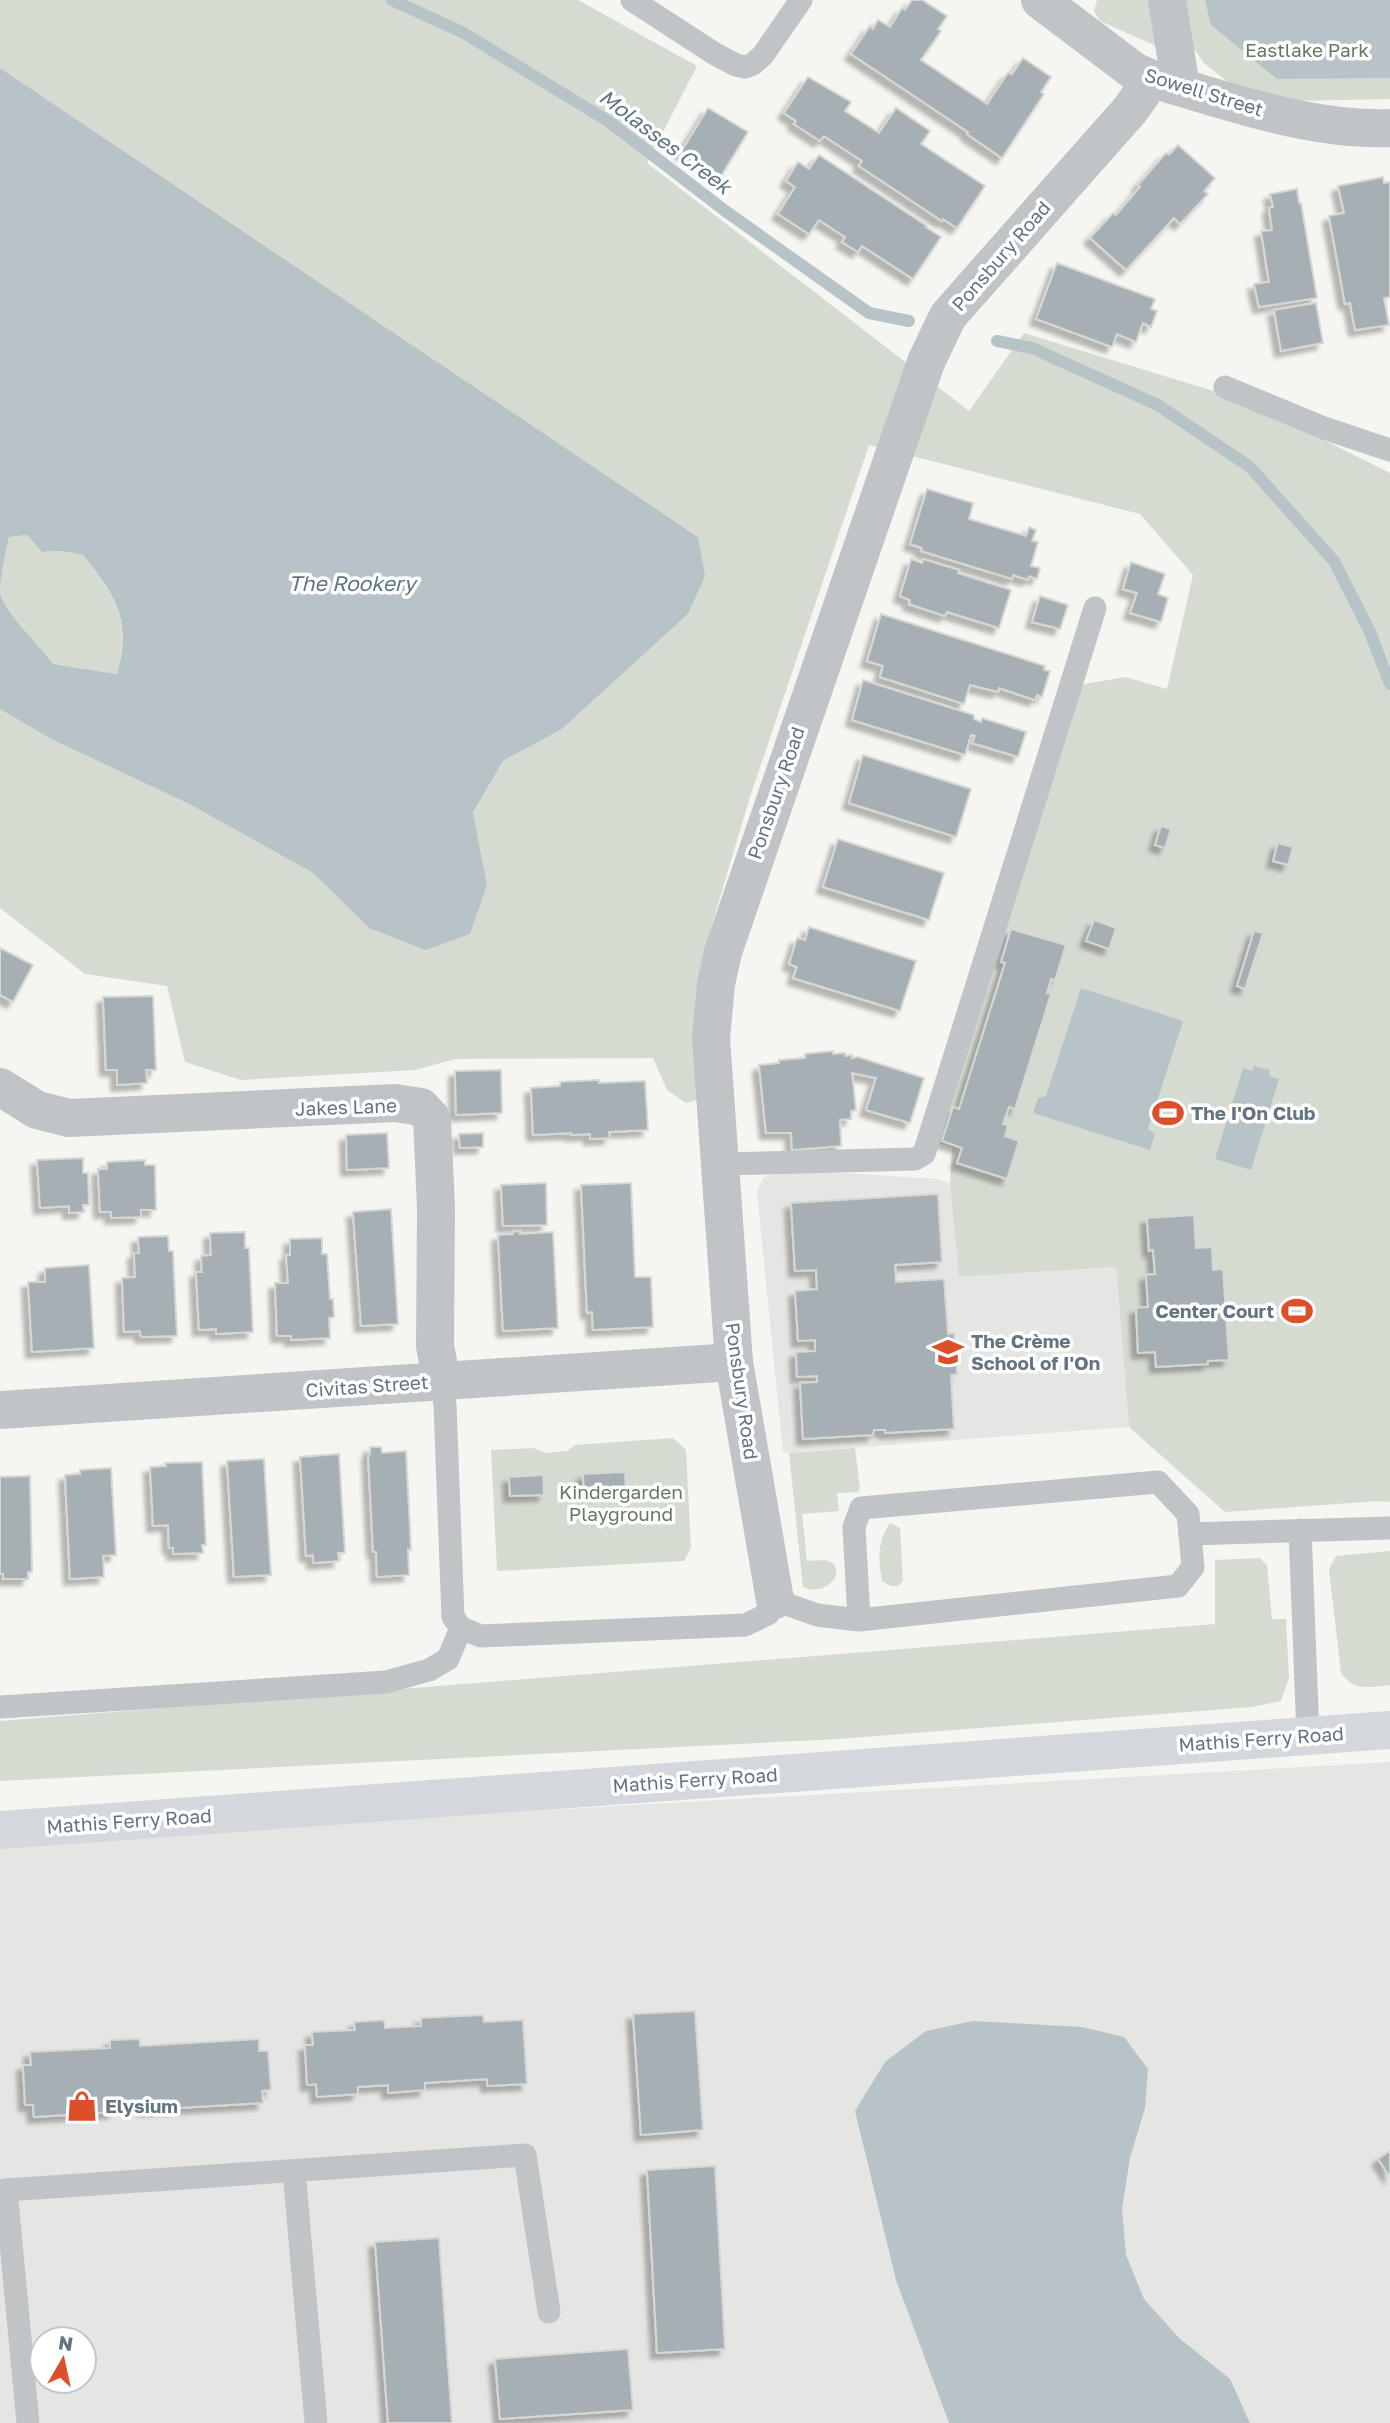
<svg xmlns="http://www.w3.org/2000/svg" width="1390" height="2423" viewBox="0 0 1390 2423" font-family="'Golos Text',sans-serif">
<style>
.built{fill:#e5e6e4;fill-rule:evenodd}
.green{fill:#d6dbd2}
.water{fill:#b7c3c7;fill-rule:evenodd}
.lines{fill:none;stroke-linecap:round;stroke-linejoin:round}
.stream{stroke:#b7c3c7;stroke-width:12}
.building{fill:#a6afb3;stroke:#d6d6d4;stroke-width:2;filter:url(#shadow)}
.service{stroke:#c0c4c7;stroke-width:23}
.minor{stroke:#c0c4c7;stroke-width:38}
.secondary{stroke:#d4d8dc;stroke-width:38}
.labels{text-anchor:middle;stroke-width:7;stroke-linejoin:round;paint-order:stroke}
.park-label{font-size:19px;fill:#687863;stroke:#fff}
.street-label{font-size:19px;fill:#647581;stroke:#fff}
.poi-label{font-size:19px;font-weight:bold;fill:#647581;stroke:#fff;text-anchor:start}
.water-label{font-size:21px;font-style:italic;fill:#60777f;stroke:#fff}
</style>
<defs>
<filter id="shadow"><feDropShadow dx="-6" dy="6" stdDeviation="2" flood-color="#0004"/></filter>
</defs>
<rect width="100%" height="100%" fill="#f5f5f1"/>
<g class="built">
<path d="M 796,1170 L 937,1179 L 950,1183 L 960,1277 L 1116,1267 L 1129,1427 L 783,1453 L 757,1192 L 763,1178 L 778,1172 Z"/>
<path d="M 1390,1762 L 1390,2423 L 0,2423 L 0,1841 ZM 42,2339 L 84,2339 L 84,2381 L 42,2381 Z"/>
</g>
<g class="green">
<path d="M 0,0 L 578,0 L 697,66 L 647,163 L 969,411 L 1024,333 L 1246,401 L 1390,473 L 1390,1502 L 1379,1501 L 1225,1512 L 1129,1427 L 1116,1267 L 959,1277 L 950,1183 L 952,1148 L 936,1142 L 1079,685 L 1125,677 L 1167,689 L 1193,575 L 1140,514 L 869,445 L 750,797 L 710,931 L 697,995 L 707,1097 L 686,1103 L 667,1090 L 653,1058 L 455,1059 L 415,1070 L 241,1080 L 185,1062 L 167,986 L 85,974 L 0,908 L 0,709 L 51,739 L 189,804 L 313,873 L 369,928 L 487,885 L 473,814 L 503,761 L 562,729 L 688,614 L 698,537 L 0,68 Z"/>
<path d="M 1097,0 L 1158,0 L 1161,44 L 1154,45 L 1100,21 L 1094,11 Z"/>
<path d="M 1179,0 L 1390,0 L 1390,99 L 1296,101 L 1234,87 L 1204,63 L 1193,47 Z"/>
<path d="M 27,535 L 42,552 L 61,551 L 83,555 C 117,600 131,617 117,674 L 53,664 C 40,645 4,614 0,592 C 0,578 6,551 9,537 Z"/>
<path d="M 673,1438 L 686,1450 L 691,1548 L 684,1561 L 497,1571 L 491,1450 L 534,1448 L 545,1453 L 567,1451 L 575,1445 Z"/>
<path d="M 855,1448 L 860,1488 L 858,1492 L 837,1493 L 839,1511 L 802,1514 L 807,1561 C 814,1561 824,1559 830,1562 C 847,1569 828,1598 803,1587 L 789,1453 Z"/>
<path d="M 890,1523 L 900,1528 L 903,1581 L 898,1586 L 891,1586 L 882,1581 C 878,1559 877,1542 890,1523 Z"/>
<path d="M 1390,1551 L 1390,1685 C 1370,1687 1354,1692 1341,1673 L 1329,1569 L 1336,1556 Z"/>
<path d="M 1260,1558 L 1267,1565 L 1272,1619 L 1286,1619 L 1289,1678 L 1281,1701 L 1252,1707 L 838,1739 L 0,1781 L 0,1721 L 1215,1624 L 1215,1560 Z"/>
</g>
<g class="water">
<path d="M 1205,0 L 1390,0 L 1390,78 L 1277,79 L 1211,25 Z"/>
<path d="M 0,68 L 698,537 L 705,576 L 688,614 L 562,729 L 503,761 L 473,813 L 487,885 L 470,934 L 426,950 L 369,928 L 313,873 L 189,804 L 51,739 L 0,709 ZM 27,535 L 42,552 L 61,551 L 83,555 C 116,597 132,619 117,674 L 53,664 C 40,645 5,614 0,593 C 0,579 6,551 9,537 Z"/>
<path d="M 1081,988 L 1183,1021 L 1148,1129 L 1155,1134 L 1150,1150 L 1033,1113 L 1038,1098 L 1046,1096 Z"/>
<path d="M 1254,1066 L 1270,1070 L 1269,1076 L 1279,1079 L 1251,1170 L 1215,1159 L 1243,1068 L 1252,1071 Z"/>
<path d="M 973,2021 L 1082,2027 L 1124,2037 L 1148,2069 L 1145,2108 L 1130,2158 L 1122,2209 L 1126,2255 L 1144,2299 L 1179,2338 L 1230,2379 L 1250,2423 L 949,2423 L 896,2280 L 855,2111 L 885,2062 L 926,2031 Z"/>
</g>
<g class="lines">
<g class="stream">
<path d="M 392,0 L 462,32 L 608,121 L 724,210 L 869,313 L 909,321"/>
<path d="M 997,341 L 1032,348 L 1158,405 L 1250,467 L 1334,561 L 1370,632 L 1390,684"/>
</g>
</g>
<g class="building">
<path d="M 912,0 L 922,0 L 947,16 L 938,29 L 941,31 L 921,60 L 987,104 L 1008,73 L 1012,74 L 1023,58 L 1051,77 L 1041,92 L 1044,94 L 1002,158 L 967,134 L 968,132 L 851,54 L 870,26 L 873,29 L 878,20 L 890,27 L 902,8 L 905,10 Z"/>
<path d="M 808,77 L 851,102 L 845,111 L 879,133 L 896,108 L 930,131 L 921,144 L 985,186 L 957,228 L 943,219 L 942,221 L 859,166 L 862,161 L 824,136 L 820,141 L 794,124 L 796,121 L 784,113 Z"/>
<path d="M 708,108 L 748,132 L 721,176 L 681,152 Z"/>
<path d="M 1178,145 L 1215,178 L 1204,191 L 1208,194 L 1180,224 L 1174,218 L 1126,270 L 1090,238 L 1113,213 L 1116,215 L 1140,187 L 1138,185 L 1166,153 L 1169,155 Z"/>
<path d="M 819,155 L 927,226 L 926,227 L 941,237 L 913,279 L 862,246 L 858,252 L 842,242 L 845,237 L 819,220 L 809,234 L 778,214 L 795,187 L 786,181 L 798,162 L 809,169 Z"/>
<path d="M 1383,177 L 1384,183 L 1390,182 L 1390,297 L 1384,298 L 1389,325 L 1355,330 L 1350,303 L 1345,304 L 1329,216 L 1344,213 L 1338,186 Z"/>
<path d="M 1297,189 L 1299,203 L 1301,203 L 1317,298 L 1259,307 L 1254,284 L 1269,282 L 1261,231 L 1272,230 L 1269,208 L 1273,207 L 1270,194 Z"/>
<path d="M 1057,263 L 1155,299 L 1151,309 L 1157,311 L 1151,327 L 1143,323 L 1136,342 L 1117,334 L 1112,347 L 1036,319 Z"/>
<path d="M 1316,303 L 1323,343 L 1281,351 L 1274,310 Z"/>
<path d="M 927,489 L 973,503 L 969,519 L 1026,536 L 1029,527 L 1036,530 L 1032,541 L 1038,542 L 1031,566 L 1040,568 L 1037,579 L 1029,576 L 1028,580 L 1013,575 L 1012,579 L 921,551 L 922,548 L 910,544 Z"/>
<path d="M 911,559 L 922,563 L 923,559 L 959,570 L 958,573 L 1011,590 L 999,628 L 947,612 L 945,616 L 909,604 L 910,600 L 900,596 Z"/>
<path d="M 1131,562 L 1165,574 L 1158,594 L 1168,598 L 1161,622 L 1130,613 L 1137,593 L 1123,589 Z"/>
<path d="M 1040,596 L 1068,605 L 1060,629 L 1032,622 Z"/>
<path d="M 881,614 L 1045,666 L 1044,670 L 1050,671 L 1042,697 L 1037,695 L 1035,700 L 999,688 L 998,692 L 970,685 L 964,704 L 880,677 L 883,666 L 867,661 Z"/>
<path d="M 863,680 L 974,715 L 974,719 L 981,722 L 982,718 L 1026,732 L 1018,757 L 972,743 L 975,736 L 971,735 L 965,755 L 852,720 Z"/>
<path d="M 863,755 L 971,789 L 956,837 L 849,803 Z"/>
<path d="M 1161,826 L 1171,829 L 1165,848 L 1155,845 Z"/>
<path d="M 838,839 L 944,873 L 929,920 L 823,887 Z"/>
<path d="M 1278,843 L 1293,847 L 1288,865 L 1273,861 Z"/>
<path d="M 1094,920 L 1116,928 L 1109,949 L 1086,941 Z"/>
<path d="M 809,927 L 916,961 L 900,1011 L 793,978 L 797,967 L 789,964 L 797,938 L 805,940 Z"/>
<path d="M 1011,929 L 1066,945 L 1055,980 L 1051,979 L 1047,993 L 1051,994 L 1015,1109 L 1009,1107 L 1003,1124 L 1008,1125 L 1005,1136 L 1019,1141 L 1007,1179 L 957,1163 L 962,1148 L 942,1141 L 953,1107 L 959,1109 L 1005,963 L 1001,962 Z"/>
<path d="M 1254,931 L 1263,933 L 1245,989 L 1237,986 Z"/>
<path d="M 0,948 L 33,965 L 13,1002 L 0,995 Z"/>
<path d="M 153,996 L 156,1070 L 146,1070 L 147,1083 L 117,1085 L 117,1070 L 106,1070 L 103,997 Z"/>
<path d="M 833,1051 L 833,1054 L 845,1053 L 845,1056 L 852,1055 L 852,1058 L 858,1057 L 924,1078 L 910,1123 L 866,1110 L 876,1078 L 852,1073 L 856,1110 L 851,1111 L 851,1119 L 840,1120 L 841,1146 L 792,1150 L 791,1133 L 766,1133 L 759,1065 L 779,1063 L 779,1060 L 805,1058 L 805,1054 Z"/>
<path d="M 501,1070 L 502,1113 L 456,1115 L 455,1071 Z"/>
<path d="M 599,1080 L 599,1083 L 645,1081 L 648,1130 L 609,1132 L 610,1138 L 590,1139 L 590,1134 L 571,1135 L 571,1133 L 533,1135 L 531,1088 L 560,1086 L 560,1082 Z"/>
<path d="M 387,1133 L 389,1168 L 347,1170 L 346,1135 Z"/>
<path d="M 483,1133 L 483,1147 L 460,1148 L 459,1134 Z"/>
<path d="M 83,1158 L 83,1173 L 88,1173 L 89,1205 L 83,1205 L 84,1212 L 69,1213 L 69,1206 L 40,1208 L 37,1160 Z"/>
<path d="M 145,1160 L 145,1165 L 155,1165 L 156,1210 L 141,1210 L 141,1217 L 111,1218 L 111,1212 L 100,1212 L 98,1169 L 107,1169 L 107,1162 Z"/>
<path d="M 546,1183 L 547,1225 L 503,1226 L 501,1185 Z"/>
<path d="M 631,1183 L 635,1277 L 651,1277 L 653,1327 L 593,1330 L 592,1312 L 587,1313 L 581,1185 Z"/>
<path d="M 938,1194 L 942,1262 L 895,1265 L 896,1282 L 944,1279 L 948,1334 L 954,1333 L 957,1374 L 951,1375 L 954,1429 L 885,1433 L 885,1430 L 874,1430 L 873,1435 L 803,1439 L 800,1383 L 817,1382 L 817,1376 L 797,1377 L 796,1352 L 815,1351 L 815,1340 L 798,1341 L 795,1291 L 817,1289 L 816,1270 L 795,1271 L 791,1203 Z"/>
<path d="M 391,1209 L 398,1324 L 361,1326 L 353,1212 Z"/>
<path d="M 1194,1215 L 1196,1248 L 1212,1247 L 1213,1270 L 1223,1269 L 1229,1360 L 1208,1361 L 1208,1364 L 1156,1367 L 1155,1352 L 1138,1353 L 1136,1308 L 1148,1307 L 1146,1275 L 1155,1274 L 1153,1250 L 1149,1251 L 1147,1218 Z"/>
<path d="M 520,1231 L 520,1234 L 553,1232 L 558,1328 L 503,1331 L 498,1235 L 513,1234 L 512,1232 Z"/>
<path d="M 245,1232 L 245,1248 L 249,1248 L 253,1332 L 216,1334 L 216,1329 L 199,1330 L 196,1272 L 202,1272 L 201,1256 L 211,1255 L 210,1233 Z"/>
<path d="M 168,1236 L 169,1251 L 173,1251 L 177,1336 L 141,1337 L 140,1331 L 124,1332 L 122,1278 L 135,1277 L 134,1253 L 139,1253 L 138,1237 Z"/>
<path d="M 322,1238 L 322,1254 L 327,1254 L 330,1299 L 333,1299 L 334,1317 L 329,1318 L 330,1338 L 291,1340 L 291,1336 L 277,1336 L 275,1283 L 288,1283 L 286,1255 L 290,1255 L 290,1239 Z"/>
<path d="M 89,1265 L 94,1348 L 32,1352 L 28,1282 L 45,1282 L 45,1268 Z"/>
<path d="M 370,1447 L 381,1447 L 382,1453 L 406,1451 L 411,1550 L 408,1549 L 409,1575 L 377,1577 L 376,1552 L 373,1552 L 368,1453 L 370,1454 Z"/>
<path d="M 339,1454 L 345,1553 L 338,1553 L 339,1561 L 313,1563 L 313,1555 L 306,1556 L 300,1457 Z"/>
<path d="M 264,1459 L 271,1575 L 234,1577 L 227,1461 Z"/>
<path d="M 202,1462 L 206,1545 L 202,1545 L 203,1553 L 173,1554 L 173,1548 L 169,1548 L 168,1525 L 153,1526 L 150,1467 L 166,1466 L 165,1463 Z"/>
<path d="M 111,1468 L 116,1555 L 103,1556 L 104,1577 L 70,1579 L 65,1475 L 80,1474 L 80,1470 Z"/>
<path d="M 625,1472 L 626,1491 L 584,1494 L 583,1474 Z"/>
<path d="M 543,1475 L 544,1495 L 510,1496 L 509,1477 Z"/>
<path d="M 30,1476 L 32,1572 L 28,1572 L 28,1579 L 3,1579 L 3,1574 L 0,1574 L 0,1477 Z"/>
<path d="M 695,2011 L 703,2130 L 641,2135 L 633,2014 Z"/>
<path d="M 483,2015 L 484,2022 L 523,2020 L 527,2084 L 487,2086 L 487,2079 L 425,2083 L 425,2090 L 388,2093 L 388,2085 L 358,2087 L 358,2094 L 317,2097 L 316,2084 L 307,2085 L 305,2045 L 313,2045 L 312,2032 L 355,2030 L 354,2022 L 384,2020 L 385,2028 L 421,2026 L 421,2018 Z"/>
<path d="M 140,2039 L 140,2046 L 259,2039 L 259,2051 L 268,2051 L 271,2090 L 262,2091 L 263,2103 L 144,2110 L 144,2103 L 114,2105 L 114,2112 L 34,2117 L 33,2105 L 25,2105 L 23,2065 L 31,2065 L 30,2052 L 110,2048 L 110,2040 Z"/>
<path d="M 1390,2151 L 1390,2177 L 1378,2159 Z"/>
<path d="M 715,2166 L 725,2349 L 657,2353 L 647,2170 Z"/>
<path d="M 439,2238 L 452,2423 L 388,2423 L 375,2242 Z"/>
<path d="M 628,2349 L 633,2410 L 500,2419 L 495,2359 Z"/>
</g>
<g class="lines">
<g class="service">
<path d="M 632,0 L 715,54 L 736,65 L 745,67 L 753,64 L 763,55 L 801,0"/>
<path d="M 1225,387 L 1324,428 L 1390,450"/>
<path d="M 721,1164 L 915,1159 L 924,1154 L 1095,608"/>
<path d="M 442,1382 L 445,1405 L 453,1617 L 461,1628 L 481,1636 L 745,1625 L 768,1614 L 775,1600 L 817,1615 L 859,1620 L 1178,1586 L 1193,1567 L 1188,1514 L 1158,1482 L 861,1508 L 854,1527 L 859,1620"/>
<path d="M 1300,1530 L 1308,1736"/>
<path d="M 1190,1534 L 1390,1528"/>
<path d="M 0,1707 L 386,1682 L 429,1670 L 448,1659 L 461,1628"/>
<path d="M 294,2171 L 316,2423"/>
<path d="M 6,2190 L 525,2155 L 549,2312"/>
<path d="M 0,2191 L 6,2190 L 28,2423"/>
</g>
<g class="minor">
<path d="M 1040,0 L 1134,71 L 1152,79 C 1228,101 1310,131 1390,128"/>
<path d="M 1167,0 L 1181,87"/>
<path d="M 0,1087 L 37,1110 L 69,1118 L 395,1103 L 421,1107 L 432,1119 L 436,1208 L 435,1346 L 442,1382"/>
<path d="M 0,1410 L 734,1362"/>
<path d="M 775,1600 L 734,1362 L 711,1038 L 716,984 L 723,952 L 926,362 L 948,316 L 1130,110 L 1152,79"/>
</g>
<path class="secondary" d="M 0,1830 L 1390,1730"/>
</g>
<defs>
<symbol id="stadium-bare" viewBox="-9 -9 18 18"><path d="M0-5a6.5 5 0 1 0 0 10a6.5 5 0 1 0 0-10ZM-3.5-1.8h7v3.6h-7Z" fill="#dd4f29" stroke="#fff" stroke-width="2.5" paint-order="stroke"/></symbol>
<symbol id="school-bare" viewBox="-9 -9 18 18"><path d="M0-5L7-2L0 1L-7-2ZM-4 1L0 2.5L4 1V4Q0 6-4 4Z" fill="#dd4f29" stroke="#fff" stroke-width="2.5" paint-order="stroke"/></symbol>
<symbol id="shop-bare" viewBox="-9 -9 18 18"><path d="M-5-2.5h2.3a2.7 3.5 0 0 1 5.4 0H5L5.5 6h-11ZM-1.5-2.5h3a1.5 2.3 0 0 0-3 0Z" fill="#dd4f29" stroke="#fff" stroke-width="2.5" paint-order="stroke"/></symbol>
</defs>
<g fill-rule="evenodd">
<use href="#stadium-bare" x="1146" y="1091" width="44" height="44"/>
<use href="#stadium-bare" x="1275" y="1289" width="44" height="44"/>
<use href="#school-bare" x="926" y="1330" width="44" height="44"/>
<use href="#shop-bare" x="60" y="2084" width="44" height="44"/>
</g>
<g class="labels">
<g class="park-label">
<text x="1307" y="57">Eastlake Park</text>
<text x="621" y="1499">Kindergarden<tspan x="621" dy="22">Playground</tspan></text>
</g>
<g class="street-label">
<text transform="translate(1204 92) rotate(17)" y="7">Sowell Street</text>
<text transform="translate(1001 256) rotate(-49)" y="7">Ponsbury Road</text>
<text transform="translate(776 793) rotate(-71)" y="7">Ponsbury Road</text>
<text transform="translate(346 1107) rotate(-2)" y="7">Jakes Lane</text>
<text transform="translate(367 1386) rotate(-4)" y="7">Civitas Street</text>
<text transform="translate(742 1391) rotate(82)" y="7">Ponsbury Road</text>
<text transform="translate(1261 1739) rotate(-4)" y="7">Mathis Ferry Road</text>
<text transform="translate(695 1780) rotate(-4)" y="7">Mathis Ferry Road</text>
<text transform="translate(129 1821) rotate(-4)" y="7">Mathis Ferry Road</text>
</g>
<g class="poi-label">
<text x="1191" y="1120">The I'On Club</text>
<text x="1274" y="1318" text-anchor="end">Center Court</text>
<text x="971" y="1348">The Crème<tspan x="971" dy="22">School of I'On</tspan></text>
<text x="105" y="2113">Elysium</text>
</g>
<g class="water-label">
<text transform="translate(665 142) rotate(37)" y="7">Molasses Creek</text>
<text x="352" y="591">The Rookery</text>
</g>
</g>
<g transform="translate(63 2360) rotate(9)"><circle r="33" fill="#ffffff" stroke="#c1c8cd" stroke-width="2"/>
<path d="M0-5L12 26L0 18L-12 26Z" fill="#dd4f29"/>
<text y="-10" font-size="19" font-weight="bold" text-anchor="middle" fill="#647581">N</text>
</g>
</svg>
